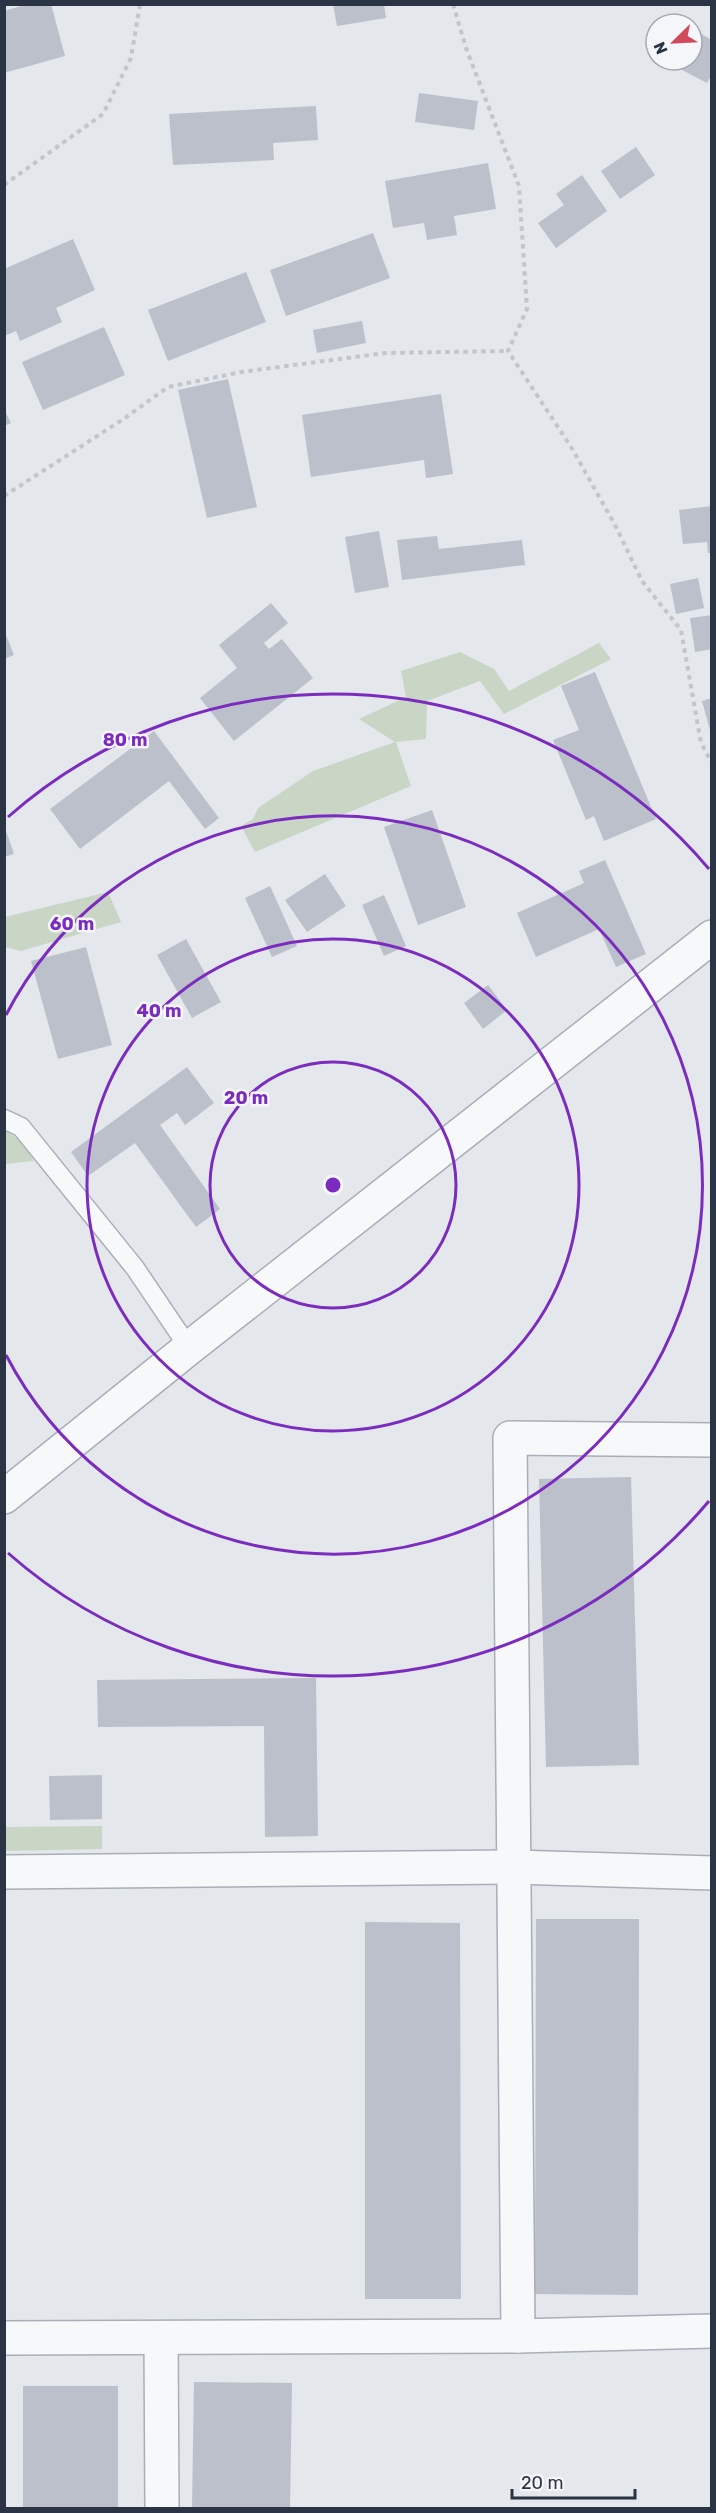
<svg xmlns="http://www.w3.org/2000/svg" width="716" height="2513" viewBox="0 0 716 2513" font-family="Rubik,sans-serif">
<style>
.green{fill:#c9d6c5}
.building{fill:#bbc0ca}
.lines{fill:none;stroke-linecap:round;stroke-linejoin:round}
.lane-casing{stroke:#a9aeb7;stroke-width:21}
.street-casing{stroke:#a9aeb7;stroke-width:36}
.path{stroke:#c2c5cb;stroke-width:4;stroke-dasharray:4.5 4.5;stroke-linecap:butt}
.lane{stroke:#f7f8fa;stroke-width:18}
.street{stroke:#f7f8fa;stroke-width:33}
.ring{fill:none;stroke:#7b2cbf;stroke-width:3}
.centre{fill:#7b2cbf;stroke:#f4f6f9;stroke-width:3}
.ring-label{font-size:18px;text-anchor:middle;font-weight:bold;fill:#7b2cbf;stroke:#f4f6f9;stroke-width:5;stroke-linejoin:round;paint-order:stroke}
</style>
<rect width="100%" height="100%" fill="#e4e7ec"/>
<g class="green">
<path d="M 599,643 L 611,659 L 504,714 L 480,681 L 427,701 L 426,739 L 396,742 L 411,786 L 255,852 L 241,826 L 253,819 L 258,808 L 313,771 L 395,742 L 359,719 L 406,697 L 401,671 L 460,652 L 494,669 L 509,691 Z"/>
<path d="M 108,892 L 121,922 L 21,951 L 5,947 L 5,917 Z"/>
<path d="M 5,1130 L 23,1143 L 34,1161 L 5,1164 Z"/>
<path d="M 102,1826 L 102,1849 L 5,1851 L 5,1827 Z"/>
</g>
<g class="building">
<path d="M 28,4 L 51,4 L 65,56 L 4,73 L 4,11 Z"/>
<path d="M 333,4 L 384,4 L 386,18 L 337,26 Z"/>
<path d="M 701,34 L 712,40 L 712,74 L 707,83 L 682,70 L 688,60 L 692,60 L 692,52 Z"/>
<path d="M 419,93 L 478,101 L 474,130 L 415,122 Z"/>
<path d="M 316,106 L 318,140 L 273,143 L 274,160 L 173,165 L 169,114 Z"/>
<path d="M 636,147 L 655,175 L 620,199 L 601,171 Z"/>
<path d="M 488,163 L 496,209 L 454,216 L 457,235 L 427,240 L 424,223 L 393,228 L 385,181 Z"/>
<path d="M 582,175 L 607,211 L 556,248 L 538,223 L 564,205 L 556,194 Z"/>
<path d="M 373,233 L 390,278 L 286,316 L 270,270 Z"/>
<path d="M 73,239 L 95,290 L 56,308 L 62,322 L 20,341 L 16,331 L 4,336 L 4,269 Z"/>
<path d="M 246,272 L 266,322 L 168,361 L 148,310 Z"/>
<path d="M 362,321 L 366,343 L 317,353 L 313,330 Z"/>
<path d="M 104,327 L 125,375 L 43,410 L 22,362 Z"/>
<path d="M 228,379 L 257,507 L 207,518 L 178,390 Z"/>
<path d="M 441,394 L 453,474 L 426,478 L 424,460 L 311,477 L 302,415 Z"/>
<path d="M 4,409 L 11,423 L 4,426 Z"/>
<path d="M 712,506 L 712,553 L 708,553 L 707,542 L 683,544 L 679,510 Z"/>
<path d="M 379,531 L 389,587 L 355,593 L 345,537 Z"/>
<path d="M 437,536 L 439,549 L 522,540 L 525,565 L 402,580 L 397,540 Z"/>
<path d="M 698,578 L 704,608 L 676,614 L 670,584 Z"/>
<path d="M 271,603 L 288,623 L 264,643 L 269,649 L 282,639 L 313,678 L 234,741 L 200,698 L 237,668 L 219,645 Z"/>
<path d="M 712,615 L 712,649 L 695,652 L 690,618 Z"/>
<path d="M 4,630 L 14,655 L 4,659 Z"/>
<path d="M 595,672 L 656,819 L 604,841 L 594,816 L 586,820 L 553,740 L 579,730 L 561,686 Z"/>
<path d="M 712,698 L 712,734 L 711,734 L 702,701 Z"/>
<path d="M 154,731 L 219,818 L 205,829 L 169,781 L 80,849 L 50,809 Z"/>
<path d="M 432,810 L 466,907 L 418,925 L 384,827 Z"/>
<path d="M 4,825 L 14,854 L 4,857 Z"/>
<path d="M 605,860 L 646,954 L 616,967 L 599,929 L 536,957 L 517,913 L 584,883 L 579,871 Z"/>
<path d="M 325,874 L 346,906 L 307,932 L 285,900 Z"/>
<path d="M 270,886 L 297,946 L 272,957 L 245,898 Z"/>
<path d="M 384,895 L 406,946 L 384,956 L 362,905 Z"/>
<path d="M 186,939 L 221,1002 L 192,1018 L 157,955 Z"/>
<path d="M 86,947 L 112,1045 L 58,1059 L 31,961 Z"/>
<path d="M 488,985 L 507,1010 L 483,1029 L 464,1003 Z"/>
<path d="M 187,1067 L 214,1103 L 185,1125 L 177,1113 L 160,1125 L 220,1209 L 196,1227 L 135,1143 L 88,1176 L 71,1152 Z"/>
<path d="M 631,1477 L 639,1765 L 546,1767 L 539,1479 Z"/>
<path d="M 316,1678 L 318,1836 L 265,1837 L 264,1726 L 98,1727 L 97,1680 Z"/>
<path d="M 102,1775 L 102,1819 L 50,1820 L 49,1776 Z"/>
<path d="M 536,1919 L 639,1919 L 638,2295 L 535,2294 Z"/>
<path d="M 365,1922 L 460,1923 L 461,2299 L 365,2299 Z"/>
<path d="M 194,2382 L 292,2383 L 290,2508 L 192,2508 Z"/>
<rect x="23" y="2386" width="95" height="122"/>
</g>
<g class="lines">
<defs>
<path id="lane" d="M 4,1119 L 21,1127 L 135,1268 L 189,1348"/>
<g id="street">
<path d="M 4,1497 L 189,1348 L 712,937"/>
<path d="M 4,1872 L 514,1867 L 712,1873"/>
<path d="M 518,2336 L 510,1438 L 712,1440"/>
<path d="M 4,2338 L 518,2336 L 712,2331"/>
<path d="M 161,2338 L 162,2508"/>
</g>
</defs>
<use href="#lane" class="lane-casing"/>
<use href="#street" class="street-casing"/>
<g class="path">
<path d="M 453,4 L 466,48 L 519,186 L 527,309 L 508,351 L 573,450 L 616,527 L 642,581 L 681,630 L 701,743 L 712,763"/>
<path d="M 4,185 L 103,114 L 131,58 L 140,4"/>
<path d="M 4,496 L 122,420 L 168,387 L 241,372 L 385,353 L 508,351"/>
</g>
<use href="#lane" class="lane"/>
<use href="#street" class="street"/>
</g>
<g class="ring">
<circle cx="333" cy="1185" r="123"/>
<circle cx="333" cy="1185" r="246"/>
<path d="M6 1015A369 369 0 1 1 6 1355"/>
<path d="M709 1501A491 491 0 0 1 8 1553M8 817A491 491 0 0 1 709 869"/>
</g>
<circle cx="333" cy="1185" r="9" class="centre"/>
<g class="ring-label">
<text x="125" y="746">80 m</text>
<text x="72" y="930">60 m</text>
<text x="159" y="1017">40 m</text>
<text x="246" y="1104">20 m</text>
</g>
<rect width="716" height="2513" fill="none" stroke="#2b3445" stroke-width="12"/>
<g transform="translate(674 42) rotate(246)"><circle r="28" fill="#f4f6f9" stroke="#a4a8b1" stroke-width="1.5"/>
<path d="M0-4.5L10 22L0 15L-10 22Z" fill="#d1495b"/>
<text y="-9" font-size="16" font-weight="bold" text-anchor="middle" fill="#2b3445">N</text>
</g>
<path d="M512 2489v9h123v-9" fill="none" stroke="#2b3445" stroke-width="3"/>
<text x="521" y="2489" font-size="18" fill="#2b3445" stroke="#f4f6f9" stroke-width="4.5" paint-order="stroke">20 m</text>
</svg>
